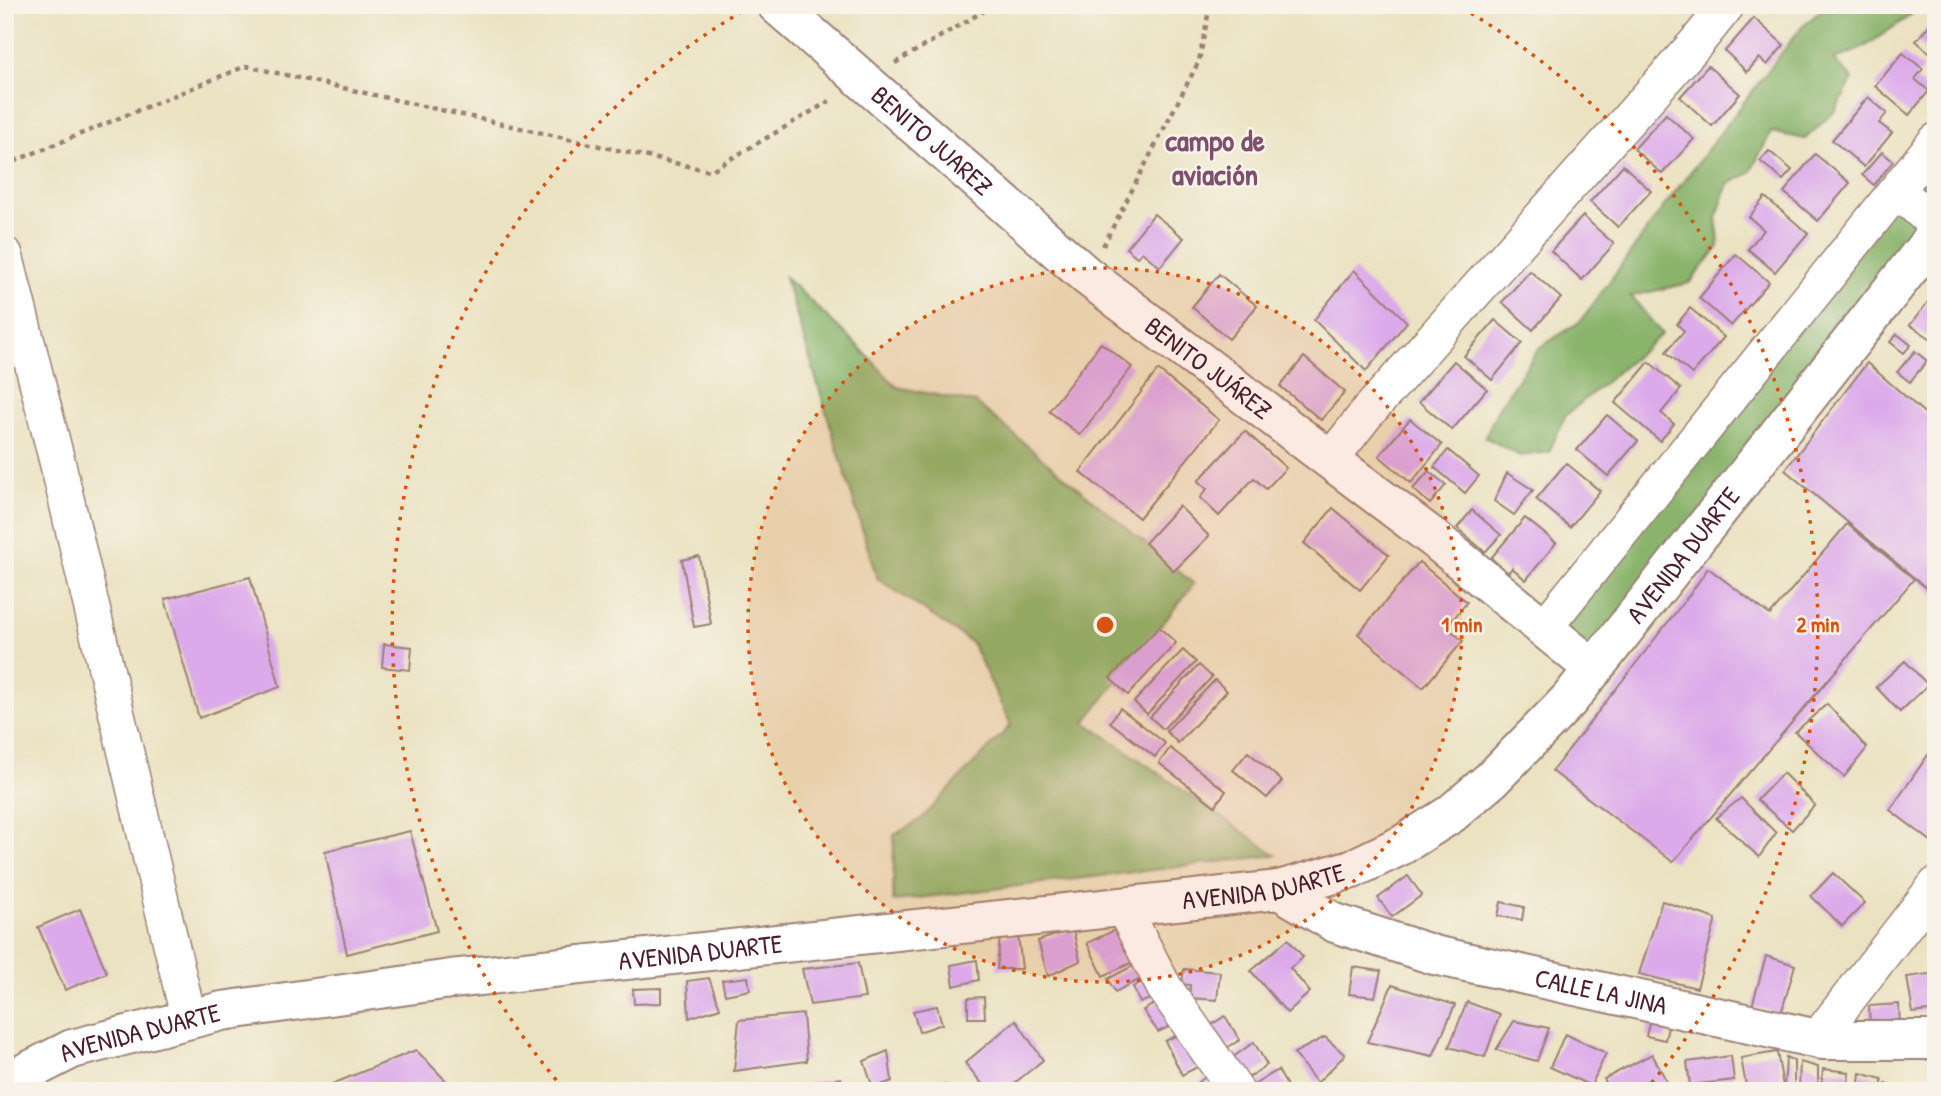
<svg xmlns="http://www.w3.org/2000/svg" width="1941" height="1096" viewBox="0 0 1941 1096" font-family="'Patrick Hand',sans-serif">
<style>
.forest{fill:#8ab46c;stroke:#6a6a4c;stroke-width:2}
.building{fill:#dcaaea}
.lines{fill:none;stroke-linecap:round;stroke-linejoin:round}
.minor-casing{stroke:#9a8076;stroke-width:38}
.major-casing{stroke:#9a8076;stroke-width:42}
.path{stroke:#9a8076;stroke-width:4.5;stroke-dasharray:5 5;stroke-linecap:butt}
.minor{stroke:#fff;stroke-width:35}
.major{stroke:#fff;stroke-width:38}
.ring{fill:none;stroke:#d8530f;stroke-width:3.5;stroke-dasharray:3.5 7}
.labels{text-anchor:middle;stroke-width:5;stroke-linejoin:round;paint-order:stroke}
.street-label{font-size:26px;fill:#4a1f2b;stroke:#f7f3e8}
.quarter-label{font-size:30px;font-weight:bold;fill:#7d506e;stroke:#f7f3e8}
.centre{fill:#d8530f;stroke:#f7f3e8;stroke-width:3.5}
.ring-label{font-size:21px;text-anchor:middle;font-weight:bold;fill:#d8530f;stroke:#f7f3e8;stroke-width:5;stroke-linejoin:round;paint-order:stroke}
</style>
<rect width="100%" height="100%" fill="#f7f3e8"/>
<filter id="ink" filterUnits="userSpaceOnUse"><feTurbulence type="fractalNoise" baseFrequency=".0143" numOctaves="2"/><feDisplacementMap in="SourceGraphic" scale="14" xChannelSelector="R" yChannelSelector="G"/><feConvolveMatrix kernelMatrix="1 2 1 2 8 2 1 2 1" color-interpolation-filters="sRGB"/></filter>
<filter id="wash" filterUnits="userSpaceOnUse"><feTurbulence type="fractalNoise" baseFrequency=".00686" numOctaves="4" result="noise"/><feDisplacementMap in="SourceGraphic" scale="28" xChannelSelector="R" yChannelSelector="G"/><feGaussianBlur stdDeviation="1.57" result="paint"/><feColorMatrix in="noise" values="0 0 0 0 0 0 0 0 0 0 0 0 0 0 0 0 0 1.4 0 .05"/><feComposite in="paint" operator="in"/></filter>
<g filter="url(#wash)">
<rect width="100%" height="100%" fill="#ebe2c1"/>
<g class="forest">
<path d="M 1827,5 L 1909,5 L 1911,15 L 1864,47 L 1834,60 L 1853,79 L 1835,111 L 1805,139 L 1771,132 L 1750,173 L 1728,184 L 1717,216 L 1719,247 L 1689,283 L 1631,296 L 1662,334 L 1565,416 L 1549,452 L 1520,456 L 1485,437 L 1499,407 L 1539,348 L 1581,321 L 1662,209 L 1800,29 Z"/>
<path d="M 1897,190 L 1936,225 L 1594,669 L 1544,628 Z"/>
<path d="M 785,277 L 858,346 L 897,387 L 976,403 L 1194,584 L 1085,722 L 1276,855 L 893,901 L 894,835 L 921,819 L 1011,725 L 972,643 L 877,578 Z"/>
</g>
<g id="blocks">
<g class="building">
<path d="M 1936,17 L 1936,58 L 1916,41 Z"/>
<path d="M 1754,18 L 1784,45 L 1767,65 L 1759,58 L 1747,72 L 1725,51 Z"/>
<path d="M 1903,53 L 1923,69 L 1915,79 L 1929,91 L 1909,115 L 1875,86 Z"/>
<path d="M 1708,66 L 1740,94 L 1712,126 L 1680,97 Z"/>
<path d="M 1868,97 L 1887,113 L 1879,123 L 1892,133 L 1864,167 L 1832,140 Z"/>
<path d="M 1666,114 L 1694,139 L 1662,174 L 1634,149 Z"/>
<path d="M 1769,151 L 1792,170 L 1783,180 L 1760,161 Z"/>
<path d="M 1882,152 L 1893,161 L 1874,185 L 1862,175 Z"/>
<path d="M 1815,154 L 1850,183 L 1818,221 L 1784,192 Z"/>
<path d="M 1623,165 L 1651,191 L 1618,227 L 1590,202 Z"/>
<path d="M 1765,197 L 1808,233 L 1775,272 L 1748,249 L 1764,230 L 1749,217 Z"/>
<path d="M 1154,214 L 1184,238 L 1160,267 L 1142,252 L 1137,257 L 1126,248 Z"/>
<path d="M 1583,216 L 1614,244 L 1582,280 L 1551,251 Z"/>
<path d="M 1736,254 L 1769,282 L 1731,326 L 1699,298 Z"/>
<path d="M 1354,270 L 1407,322 L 1366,371 L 1314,320 Z"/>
<path d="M 1530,271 L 1561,298 L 1533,330 L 1502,302 Z"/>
<path d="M 1219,274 L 1257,306 L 1229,339 L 1192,307 Z"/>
<path d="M 1936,292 L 1936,342 L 1910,325 Z"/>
<path d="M 1690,308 L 1724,337 L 1692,374 L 1666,352 L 1684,331 L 1677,324 Z"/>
<path d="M 1495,320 L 1522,343 L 1492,380 L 1464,356 Z"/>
<path d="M 1897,334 L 1911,345 L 1904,353 L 1890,342 Z"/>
<path d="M 1101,343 L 1132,367 L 1080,435 L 1049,411 Z"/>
<path d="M 1915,351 L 1927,361 L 1910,382 L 1897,372 Z"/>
<path d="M 1304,357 L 1345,392 L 1321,420 L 1280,386 Z"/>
<path d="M 1454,361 L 1487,389 L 1452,430 L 1419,402 Z"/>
<path d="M 1649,362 L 1681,389 L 1661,413 L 1674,424 L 1660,441 L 1615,403 Z"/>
<path d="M 1867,363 L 1936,423 L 1936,596 L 1785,470 Z"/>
<path d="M 1158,370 L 1219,420 L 1139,518 L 1080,472 Z"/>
<path d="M 1607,415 L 1638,441 L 1608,476 L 1577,450 Z"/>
<path d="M 1410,419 L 1442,445 L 1411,483 L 1379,456 Z"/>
<path d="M 1245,431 L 1286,468 L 1266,489 L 1254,478 L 1219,516 L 1200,498 L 1207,489 L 1198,481 Z"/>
<path d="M 1448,450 L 1479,476 L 1465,493 L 1434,467 Z"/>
<path d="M 1566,463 L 1600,491 L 1570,527 L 1536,499 Z"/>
<path d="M 1429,471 L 1446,485 L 1430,504 L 1413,489 Z"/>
<path d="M 1507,473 L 1533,490 L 1514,515 L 1494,501 Z"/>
<path d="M 1179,506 L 1209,536 L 1174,571 L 1145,543 Z"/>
<path d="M 1333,508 L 1389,555 L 1360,590 L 1304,543 Z"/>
<path d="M 1472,510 L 1501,535 L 1485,552 L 1457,528 Z"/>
<path d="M 1525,518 L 1556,543 L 1526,580 L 1512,568 L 1508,573 L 1491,558 Z"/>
<path d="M 1847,524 L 1914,579 L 1673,862 L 1552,771 L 1693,590 L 1708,568 L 1770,615 Z"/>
<path d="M 699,556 L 711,624 L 694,627 L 682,560 Z"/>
<path d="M 1419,562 L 1467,602 L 1447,627 L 1463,641 L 1423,688 L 1358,634 Z"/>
<path d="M 250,577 L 280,687 L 199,718 L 165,599 Z"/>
<path d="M 1159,627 L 1176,643 L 1128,695 L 1110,678 Z"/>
<path d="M 384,644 L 412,647 L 410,670 L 382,667 Z"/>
<path d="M 1183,650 L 1196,662 L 1147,714 L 1134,702 Z"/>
<path d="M 1905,661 L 1928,685 L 1900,712 L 1876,687 Z"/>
<path d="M 1199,665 L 1212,677 L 1163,729 L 1150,717 Z"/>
<path d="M 1215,680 L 1227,691 L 1178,743 L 1166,731 Z"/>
<path d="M 1827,704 L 1867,748 L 1844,777 L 1795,732 Z"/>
<path d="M 1120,708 L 1165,743 L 1155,757 L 1110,722 Z"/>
<path d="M 1170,748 L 1226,791 L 1215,806 L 1159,763 Z"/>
<path d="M 1248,752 L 1282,781 L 1267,798 L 1233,770 Z"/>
<path d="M 1930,752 L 1936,755 L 1936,845 L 1890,810 Z"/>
<path d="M 1783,773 L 1815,805 L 1792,830 L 1757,800 Z"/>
<path d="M 1741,798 L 1776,833 L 1759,857 L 1716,818 Z"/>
<path d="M 410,831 L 437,931 L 347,954 L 325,851 Z"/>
<path d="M 1833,873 L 1865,903 L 1842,926 L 1811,896 Z"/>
<path d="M 1408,876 L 1422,895 L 1392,917 L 1378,898 Z"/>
<path d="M 1662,901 L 1716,919 L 1697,988 L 1639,974 Z"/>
<path d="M 1501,902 L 1524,907 L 1522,920 L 1498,916 Z"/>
<path d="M 80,909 L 107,973 L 65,990 L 38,927 Z"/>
<path d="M 1073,929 L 1080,961 L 1048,976 L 1038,941 Z"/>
<path d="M 1117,929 L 1133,962 L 1103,976 L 1087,943 Z"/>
<path d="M 1018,934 L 1022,969 L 997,969 L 1000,937 Z"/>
<path d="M 1288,939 L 1303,957 L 1290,968 L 1310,992 L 1287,1013 L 1251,971 Z"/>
<path d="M 1766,956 L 1795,965 L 1781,1014 L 1752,1006 Z"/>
<path d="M 977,960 L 979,980 L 954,986 L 951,965 Z"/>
<path d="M 1142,961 L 1149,975 L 1115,992 L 1108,979 Z"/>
<path d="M 858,963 L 865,998 L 810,1005 L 802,969 Z"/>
<path d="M 1353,967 L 1381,971 L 1375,997 L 1349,994 Z"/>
<path d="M 1184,969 L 1220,972 L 1217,1000 L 1189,998 L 1190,985 L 1182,984 Z"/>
<path d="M 1936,973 L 1936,1010 L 1913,1013 L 1907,977 Z"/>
<path d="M 748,977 L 750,990 L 725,995 L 722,980 Z"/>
<path d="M 709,978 L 720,1008 L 689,1018 L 687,981 Z"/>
<path d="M 1148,978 L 1157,996 L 1140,1003 L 1133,987 Z"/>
<path d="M 1392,985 L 1455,1005 L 1433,1056 L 1367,1042 Z"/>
<path d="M 661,988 L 661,1003 L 634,1004 L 633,989 Z"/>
<path d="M 984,997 L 985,1018 L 968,1018 L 968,998 Z"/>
<path d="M 1160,1001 L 1175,1024 L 1158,1032 L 1143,1010 Z"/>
<path d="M 1467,1002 L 1500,1014 L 1485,1057 L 1449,1047 Z"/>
<path d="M 1899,1004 L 1900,1027 L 1870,1029 L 1869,1006 Z"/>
<path d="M 937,1006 L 942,1024 L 919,1032 L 913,1011 Z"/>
<path d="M 1652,1011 L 1671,1015 L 1665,1040 L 1646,1036 Z"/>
<path d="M 803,1014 L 807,1061 L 734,1071 L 739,1020 Z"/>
<path d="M 1225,1016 L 1240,1040 L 1223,1050 L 1208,1027 Z"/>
<path d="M 1016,1020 L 1043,1060 L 1005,1091 L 988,1091 L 965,1063 Z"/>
<path d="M 1514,1021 L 1549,1028 L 1537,1061 L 1496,1050 Z"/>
<path d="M 1186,1031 L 1203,1064 L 1182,1075 L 1165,1041 Z"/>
<path d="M 1565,1034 L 1606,1053 L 1591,1086 L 1550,1067 Z"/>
<path d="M 1325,1037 L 1345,1055 L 1317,1083 L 1294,1053 Z"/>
<path d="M 1254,1042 L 1267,1065 L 1242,1082 L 1228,1061 Z"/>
<path d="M 416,1050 L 456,1091 L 315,1091 Z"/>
<path d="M 888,1051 L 892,1081 L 873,1088 L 864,1061 Z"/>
<path d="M 1777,1052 L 1783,1086 L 1747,1091 L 1741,1058 Z"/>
<path d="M 1652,1054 L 1672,1091 L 1610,1091 L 1604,1079 Z"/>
<path d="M 1731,1056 L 1734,1080 L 1690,1085 L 1687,1062 Z"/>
<path d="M 1786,1057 L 1794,1061 L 1794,1091 L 1784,1091 Z"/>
<path d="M 1800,1062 L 1818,1067 L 1818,1091 L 1799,1091 Z"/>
<path d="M 1823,1069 L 1849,1072 L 1848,1091 L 1821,1091 Z"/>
<path d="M 1278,1070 L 1290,1091 L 1251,1091 L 1249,1088 Z"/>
<path d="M 1860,1073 L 1882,1079 L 1882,1091 L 1858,1091 Z"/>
<path d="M 1208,1075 L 1216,1091 L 1191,1091 L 1190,1089 Z"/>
<path d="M 841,1078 L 844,1091 L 815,1091 L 811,1082 Z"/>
<path d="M 1886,1084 L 1911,1087 L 1912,1091 L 1887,1091 Z"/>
<path d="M 947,1085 L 948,1091 L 915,1091 L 915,1089 Z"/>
</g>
</g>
</g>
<g filter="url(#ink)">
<use href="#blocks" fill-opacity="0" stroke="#9a8076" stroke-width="2"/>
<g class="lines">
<defs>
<g id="minor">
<path d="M 1897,190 L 1936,225"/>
<path d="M 5,255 L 60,473 L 189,1020"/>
<path d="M 1330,460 L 1367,413 L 1698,41 L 1727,5"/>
<path d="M 1544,628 L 1936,141"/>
<path d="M 1123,907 L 1164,987 L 1236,1091"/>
<path d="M 1817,1039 L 1936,885"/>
</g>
<g id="major">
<path id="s1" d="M 777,5 L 1087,276 L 1432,537 L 1594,669"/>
<path id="s2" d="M 1279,890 L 1335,923 L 1434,955 L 1822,1040 L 1936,1040"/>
<path id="s3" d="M 5,1083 L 72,1049 L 222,1011 L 451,979 L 1279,890 L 1352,869 L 1402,845 L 1451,814 L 1492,779 L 1569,700 L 1936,234"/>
</g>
</defs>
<use href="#minor" class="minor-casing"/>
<use href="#major" class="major-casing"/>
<g class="path">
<path d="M 895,63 L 994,5"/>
<path d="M 5,165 L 246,66 L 710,171 L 833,99"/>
<path d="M 1103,246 L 1199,61 L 1210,5"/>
</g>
<use href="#minor" class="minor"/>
<use href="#major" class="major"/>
</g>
</g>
<circle cx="1105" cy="625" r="357" fill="#d8530f" fill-opacity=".12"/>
<g class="ring">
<circle cx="1105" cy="625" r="357"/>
<path d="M563 1088A713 713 0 0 1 748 8M1462 8A713 713 0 0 1 1647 1088"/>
</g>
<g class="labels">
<g class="street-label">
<text dy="9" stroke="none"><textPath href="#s1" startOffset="206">BENITO JUAREZ</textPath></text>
<text dy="9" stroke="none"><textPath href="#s1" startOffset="564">BENITO JUÁREZ</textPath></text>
<text dy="9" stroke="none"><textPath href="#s3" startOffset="1832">AVENIDA DUARTE</textPath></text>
<text dy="9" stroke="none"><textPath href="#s3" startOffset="1279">AVENIDA DUARTE</textPath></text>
<text dy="9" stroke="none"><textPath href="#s3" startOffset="712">AVENIDA DUARTE</textPath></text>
<text dy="9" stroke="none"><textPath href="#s2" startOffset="340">CALLE LA JINA</textPath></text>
<text dy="9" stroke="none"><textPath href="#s3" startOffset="145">AVENIDA DUARTE</textPath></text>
</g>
<g class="quarter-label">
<text x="1215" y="151">campo de<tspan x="1215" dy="34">aviación</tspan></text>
</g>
</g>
<circle cx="1105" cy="625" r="10" class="centre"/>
<g class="ring-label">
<text x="1462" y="632">1 min</text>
<text x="1818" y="632">2 min</text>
</g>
<rect width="1941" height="1096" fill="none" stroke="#f7f3e8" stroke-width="28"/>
</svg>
